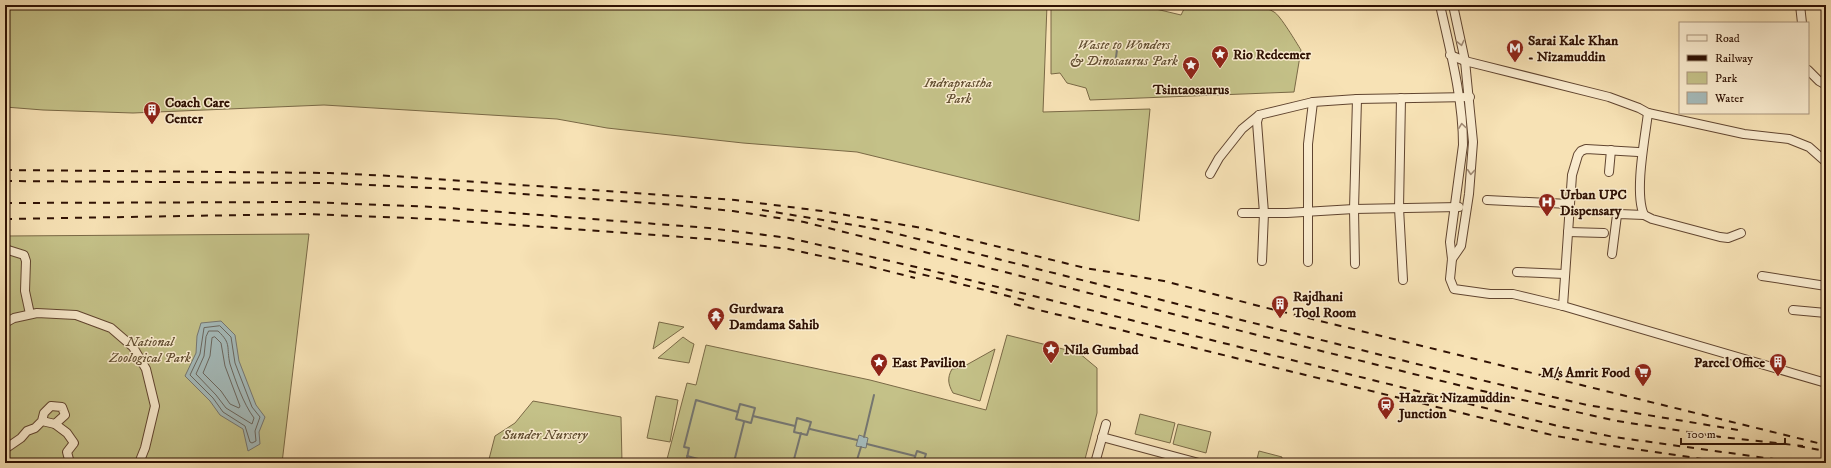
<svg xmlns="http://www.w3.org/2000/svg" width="1831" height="468" viewBox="0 0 1831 468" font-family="'IM FELL DW Pica',serif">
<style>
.green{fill:#c4c188;stroke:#7a6946}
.water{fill:#a4baba;stroke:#757671}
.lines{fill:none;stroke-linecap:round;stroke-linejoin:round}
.shore{stroke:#6a665e;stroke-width:1}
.stream{stroke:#757671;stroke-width:2}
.street-casing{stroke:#614530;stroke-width:10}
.street{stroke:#faeccf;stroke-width:8}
.rail{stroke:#2f1103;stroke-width:2;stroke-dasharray:7 7;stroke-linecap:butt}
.oneway{stroke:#9f8973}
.labels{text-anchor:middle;stroke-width:3;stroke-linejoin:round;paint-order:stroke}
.poi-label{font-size:14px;font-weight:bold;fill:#2f1103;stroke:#faeccf;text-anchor:start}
.park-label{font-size:14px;font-style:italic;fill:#634f32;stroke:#faeccf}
</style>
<rect width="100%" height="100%" fill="#f7e2b5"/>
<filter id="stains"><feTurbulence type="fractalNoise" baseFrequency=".005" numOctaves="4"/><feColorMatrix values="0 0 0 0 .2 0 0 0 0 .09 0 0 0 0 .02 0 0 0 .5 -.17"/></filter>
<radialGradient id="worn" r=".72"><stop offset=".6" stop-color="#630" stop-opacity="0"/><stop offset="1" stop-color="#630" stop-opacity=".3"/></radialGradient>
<g class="green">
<path d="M 5,5 L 1047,5 L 1043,112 L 1150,109 L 1139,221 L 857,152 L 743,143 L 607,128 L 557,119 L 324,105 L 133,113 L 43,110 L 5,107 Z"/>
<path d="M 1051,5 L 1139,5 L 1181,15 L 1186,5 C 1206,5 1258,1 1274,12 C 1280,15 1296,42 1301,50 L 1294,92 L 1090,100 L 1086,88 L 1067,83 L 1060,73 L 1051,74 Z"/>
<path d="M 309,234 L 282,463 L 5,463 L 5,236 Z"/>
<path d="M 659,322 L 684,327 L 653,349 Z"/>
<path d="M 1007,335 L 1079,353 L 1097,368 L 1097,413 L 1084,463 L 666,463 L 687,383 L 696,385 L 706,345 L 870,380 L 986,410 Z"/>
<path d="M 683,337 L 690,342 L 694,344 L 689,363 L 658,358 Z"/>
<path d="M 995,349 L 980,401 L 953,393 C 948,384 947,378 952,369 L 961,368 Z"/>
<path d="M 656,396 L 678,400 L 670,442 L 647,438 Z"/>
<path d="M 533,401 L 621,417 L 622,463 L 488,463 L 495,436 L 515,423 Z"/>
<path d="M 1140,414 L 1175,423 L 1170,443 L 1135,434 Z"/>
<path d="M 1178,424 L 1211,432 L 1206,453 L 1173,444 Z"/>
<path d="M 1259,451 L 1282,457 L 1281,463 L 1256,463 Z"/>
</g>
<g class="water">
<path d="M 221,321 L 235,335 L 239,361 L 256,405 L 265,417 L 259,432 L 260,444 L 248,451 L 243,429 L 220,415 L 210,401 L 185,376 L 196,353 L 197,336 L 201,323 Z"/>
<path d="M 859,435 L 868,438 L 866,448 L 856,446 Z"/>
</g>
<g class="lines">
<g class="shore">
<path d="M 220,326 L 231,337 L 235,363 L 252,407 L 260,417 L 255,431 L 256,441 L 252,443 L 250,442 L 245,426 L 223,412 L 213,398 L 190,375 L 200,354 L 204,328 Z"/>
<path d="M 209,331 L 218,331 C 232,344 226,347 230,364 C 236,382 243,403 254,418 L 252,424 L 226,408 L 216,395 L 196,374 L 204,356 L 206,337 Z"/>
<path d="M 215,337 L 221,343 L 225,366 L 240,406 L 239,408 L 230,404 L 221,391 L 203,373 L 210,356 L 212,338 Z"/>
</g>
<g class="stream">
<path d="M 1115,65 L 1118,42"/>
<path d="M 740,404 L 755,408 L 751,423 L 736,419 Z"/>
<path d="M 753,416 L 795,426"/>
<path d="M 797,418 L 811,422 L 807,435 L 794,432 Z"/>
<path d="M 810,429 L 857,440"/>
<path d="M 864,437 L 874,395"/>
<path d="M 867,444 L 915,456"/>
<path d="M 687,456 L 713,463"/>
<path d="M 925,459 L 940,463"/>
<path d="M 734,462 L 744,422"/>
<path d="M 679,463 L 684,463"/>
<path d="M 686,463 L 689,448 L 684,447 L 696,400 L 738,412"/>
<path d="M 727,463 L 728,461 L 735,463"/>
<path d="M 793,463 L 801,433"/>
<path d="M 856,463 L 861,447"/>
<path d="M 923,463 L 914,460 L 917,451 L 926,454 L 923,463"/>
</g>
<defs>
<g id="street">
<path d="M 1440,5 C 1450,50 1463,98 1463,145 L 1450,242 L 1452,259 L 1450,279 L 1454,289 L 1490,294 L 1513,294 L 1563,306 L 1826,383"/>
<path d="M 1800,5 L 1802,23"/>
<path d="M 1450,55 L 1465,61 L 1609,97 L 1639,108 L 1648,113 L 1744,134 L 1789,139 L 1809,147 L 1826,162"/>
<path d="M 1808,70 L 1819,81 L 1826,85"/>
<path d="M 1401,98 L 1399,208 L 1403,280"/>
<path d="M 1648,113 C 1645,138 1634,193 1644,215 L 1652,219 L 1720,237 L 1728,238 L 1741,233"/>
<path d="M 1259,115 L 1257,122 L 1264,213 L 1262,261"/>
<path d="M 1609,172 L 1611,150"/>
<path d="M 1210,174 L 1219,158 L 1242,129 L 1259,115 L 1313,102 L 1357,99 L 1470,97"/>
<path d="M 1487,200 L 1569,204"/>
<path d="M 1242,213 L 1287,213 L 1354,209 L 1459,207"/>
<path d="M 1568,232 L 1604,233"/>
<path d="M 5,249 L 24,255 L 26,261 L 25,291 L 30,314"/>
<path d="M 1612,254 L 1617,215 L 1619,214 L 1644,215"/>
<path d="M 1452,259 L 1461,246 L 1469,194 L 1473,142 L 1465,61 L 1453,5"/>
<path d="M 1308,262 L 1308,144 L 1313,102"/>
<path d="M 1355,264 L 1354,209 L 1357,99"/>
<path d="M 1517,272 L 1565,274"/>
<path d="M 1762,276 L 1826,286"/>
<path d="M 1563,306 L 1572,175 L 1578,155 L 1581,151 L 1586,149 L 1638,152"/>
<path d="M 1793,310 L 1826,313"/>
<path d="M 5,323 L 14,318 L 37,313 L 76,315 L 111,328 L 133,347 L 146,369 L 155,406 L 145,448 L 139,463"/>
<path d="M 55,424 L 67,433 L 74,443 L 67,452 L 70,463"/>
<path d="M 1102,437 L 1199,463"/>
<path d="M 5,449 L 21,438 L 27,431 L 35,428 L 42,421 L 44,413 L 51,406 L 62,407 L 65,415 L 55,424 L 42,421"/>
<path d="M 1095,463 L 1106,424"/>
</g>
</defs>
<use href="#street" class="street-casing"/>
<use href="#street" class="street"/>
<g class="rail">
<path d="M 5,170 L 330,173 L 392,176 L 735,200 L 822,211 L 922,228 L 1085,268 L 1164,281 L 1259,306 L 1826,445"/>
<path d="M 5,181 L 329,183 L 452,189 L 676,205 L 733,211 L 804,222 L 1478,390 L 1617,421 L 1721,437 L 1803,446"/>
<path d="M 5,203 L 305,202 L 435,207 L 709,228 L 789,238 L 929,270 L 1558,426 L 1614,437 L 1802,463"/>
<path d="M 762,210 L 878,229 L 1481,380 L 1587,405 L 1738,430"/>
<path d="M 5,219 L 305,214 L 434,219 L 709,239 L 788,249 L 864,265 L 915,278"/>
<path d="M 909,271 L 1024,300"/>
<path d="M 1014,304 L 1556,436 L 1613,446 L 1730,463"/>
<path d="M 1798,446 L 1826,451"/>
</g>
</g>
<defs><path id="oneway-chevron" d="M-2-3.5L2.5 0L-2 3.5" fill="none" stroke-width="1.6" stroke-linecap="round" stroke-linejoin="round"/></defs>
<g class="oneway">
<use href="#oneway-chevron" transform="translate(1461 43) rotate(77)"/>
<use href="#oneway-chevron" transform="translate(1462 126) rotate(-98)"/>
<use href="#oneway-chevron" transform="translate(1471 172) rotate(95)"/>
</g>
<defs>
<symbol id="metro-pin" viewBox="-11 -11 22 30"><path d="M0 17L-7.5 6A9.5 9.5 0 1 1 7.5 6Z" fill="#8f2418" stroke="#faeccf"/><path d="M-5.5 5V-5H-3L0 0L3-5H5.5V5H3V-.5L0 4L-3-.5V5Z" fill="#fff"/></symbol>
<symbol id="sight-pin" viewBox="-11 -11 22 30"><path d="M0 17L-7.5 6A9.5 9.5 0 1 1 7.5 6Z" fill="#8f2418" stroke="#faeccf"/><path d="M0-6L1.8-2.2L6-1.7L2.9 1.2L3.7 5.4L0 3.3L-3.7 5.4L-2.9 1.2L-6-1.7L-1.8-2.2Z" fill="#fff"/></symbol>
<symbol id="building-pin" viewBox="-11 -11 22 30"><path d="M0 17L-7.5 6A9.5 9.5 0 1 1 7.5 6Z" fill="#8f2418" stroke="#faeccf"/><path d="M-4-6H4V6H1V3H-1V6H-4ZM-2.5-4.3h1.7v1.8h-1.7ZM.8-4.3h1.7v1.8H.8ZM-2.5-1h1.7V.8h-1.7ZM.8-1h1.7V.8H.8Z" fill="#fff"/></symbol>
<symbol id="hospital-pin" viewBox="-11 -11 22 30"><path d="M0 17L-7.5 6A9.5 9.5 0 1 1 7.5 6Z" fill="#8f2418" stroke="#faeccf"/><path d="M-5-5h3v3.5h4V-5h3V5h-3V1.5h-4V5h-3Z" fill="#fff"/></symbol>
<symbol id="temple-pin" viewBox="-11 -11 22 30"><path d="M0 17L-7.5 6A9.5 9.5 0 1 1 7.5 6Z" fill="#8f2418" stroke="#faeccf"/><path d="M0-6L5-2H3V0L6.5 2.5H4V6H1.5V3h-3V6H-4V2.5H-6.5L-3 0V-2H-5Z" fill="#fff"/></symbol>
<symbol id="supermarket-pin" viewBox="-11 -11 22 30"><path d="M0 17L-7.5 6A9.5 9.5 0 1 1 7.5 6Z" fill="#8f2418" stroke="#faeccf"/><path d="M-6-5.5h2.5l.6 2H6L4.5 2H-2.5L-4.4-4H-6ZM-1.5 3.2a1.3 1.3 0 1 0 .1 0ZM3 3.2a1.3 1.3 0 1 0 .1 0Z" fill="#fff"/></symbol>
<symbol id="station-pin" viewBox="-11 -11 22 30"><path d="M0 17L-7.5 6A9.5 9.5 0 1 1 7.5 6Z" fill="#8f2418" stroke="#faeccf"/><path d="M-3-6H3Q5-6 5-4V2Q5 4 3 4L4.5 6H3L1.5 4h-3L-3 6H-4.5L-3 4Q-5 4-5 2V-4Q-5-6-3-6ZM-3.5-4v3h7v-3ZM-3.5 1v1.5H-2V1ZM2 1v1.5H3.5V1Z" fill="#fff"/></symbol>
</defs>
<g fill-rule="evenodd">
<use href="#metro-pin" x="1505" y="38" width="20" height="27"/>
<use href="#sight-pin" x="1210" y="44" width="20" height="27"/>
<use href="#sight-pin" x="1181" y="55" width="20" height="27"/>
<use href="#building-pin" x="142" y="100" width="20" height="27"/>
<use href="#hospital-pin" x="1537" y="192" width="20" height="27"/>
<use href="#building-pin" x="1270" y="294" width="20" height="27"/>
<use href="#temple-pin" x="706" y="306" width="20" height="27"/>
<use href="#sight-pin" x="1041" y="339" width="20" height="27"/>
<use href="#sight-pin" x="869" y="352" width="20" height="27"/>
<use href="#building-pin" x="1768" y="352" width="20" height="27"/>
<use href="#supermarket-pin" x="1633" y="362" width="20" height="27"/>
<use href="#station-pin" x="1376" y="395" width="20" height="27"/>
</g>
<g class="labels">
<g class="poi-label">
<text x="1528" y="45">Sarai Kale Khan<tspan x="1528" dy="16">- Nizamuddin</tspan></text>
<text x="1233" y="59">Rio Redeemer</text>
<text x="1191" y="94" text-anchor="middle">Tsintaosaurus</text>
<text x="165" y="107">Coach Care<tspan x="165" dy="16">Center</tspan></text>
<text x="1560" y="199">Urban UPC<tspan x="1560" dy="16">Dispensary</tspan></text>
<text x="1293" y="301">Rajdhani<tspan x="1293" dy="16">Tool Room</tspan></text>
<text x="729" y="313">Gurdwara<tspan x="729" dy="16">Damdama Sahib</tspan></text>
<text x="1064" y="354">Nila Gumbad</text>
<text x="892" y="367">East Pavilion</text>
<text x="1765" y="367" text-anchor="end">Parcel Office</text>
<text x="1630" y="377" text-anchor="end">M/s Amrit Food</text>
<text x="1399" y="402">Hazrat Nizamuddin<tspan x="1399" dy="16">Junction</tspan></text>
</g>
<g class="park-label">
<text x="1124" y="49">Waste to Wonders<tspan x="1124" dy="16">&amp; Dinosaurus Park</tspan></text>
<text x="958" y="87">Indraprastha<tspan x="958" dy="16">Park</tspan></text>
<text x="150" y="346">National<tspan x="150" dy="16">Zoological Park</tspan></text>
<text x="545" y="439">Sunder Nursery</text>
</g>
</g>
<rect width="1831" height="468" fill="none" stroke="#f7e2b5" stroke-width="20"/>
<rect x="6" y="6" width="1819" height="456" fill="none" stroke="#2f1103" stroke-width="2"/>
<rect x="10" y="10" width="1811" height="448" fill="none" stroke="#2f1103"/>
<rect x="1679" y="22" width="130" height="92" fill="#faeccf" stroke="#a9947d"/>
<rect x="1687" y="35" width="20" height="6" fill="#faeccf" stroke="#a9947d"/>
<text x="1715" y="42" font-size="12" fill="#2f1103">Road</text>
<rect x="1687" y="55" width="20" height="6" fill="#2f1103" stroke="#a9947d"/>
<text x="1715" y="62" font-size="12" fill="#2f1103">Railway</text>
<rect x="1687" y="72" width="20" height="12" fill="#c4c188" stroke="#a9947d"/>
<text x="1715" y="82" font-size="12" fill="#2f1103">Park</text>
<rect x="1687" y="92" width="20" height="12" fill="#a4baba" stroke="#a9947d"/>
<text x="1715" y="102" font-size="12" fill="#2f1103">Water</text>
<path d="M1681 438v6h104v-6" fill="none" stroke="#2f1103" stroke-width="2"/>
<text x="1687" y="438" font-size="12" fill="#2f1103" stroke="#faeccf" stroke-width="3" paint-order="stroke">100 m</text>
<rect width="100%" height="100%" filter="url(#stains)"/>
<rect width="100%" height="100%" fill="url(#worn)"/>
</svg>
